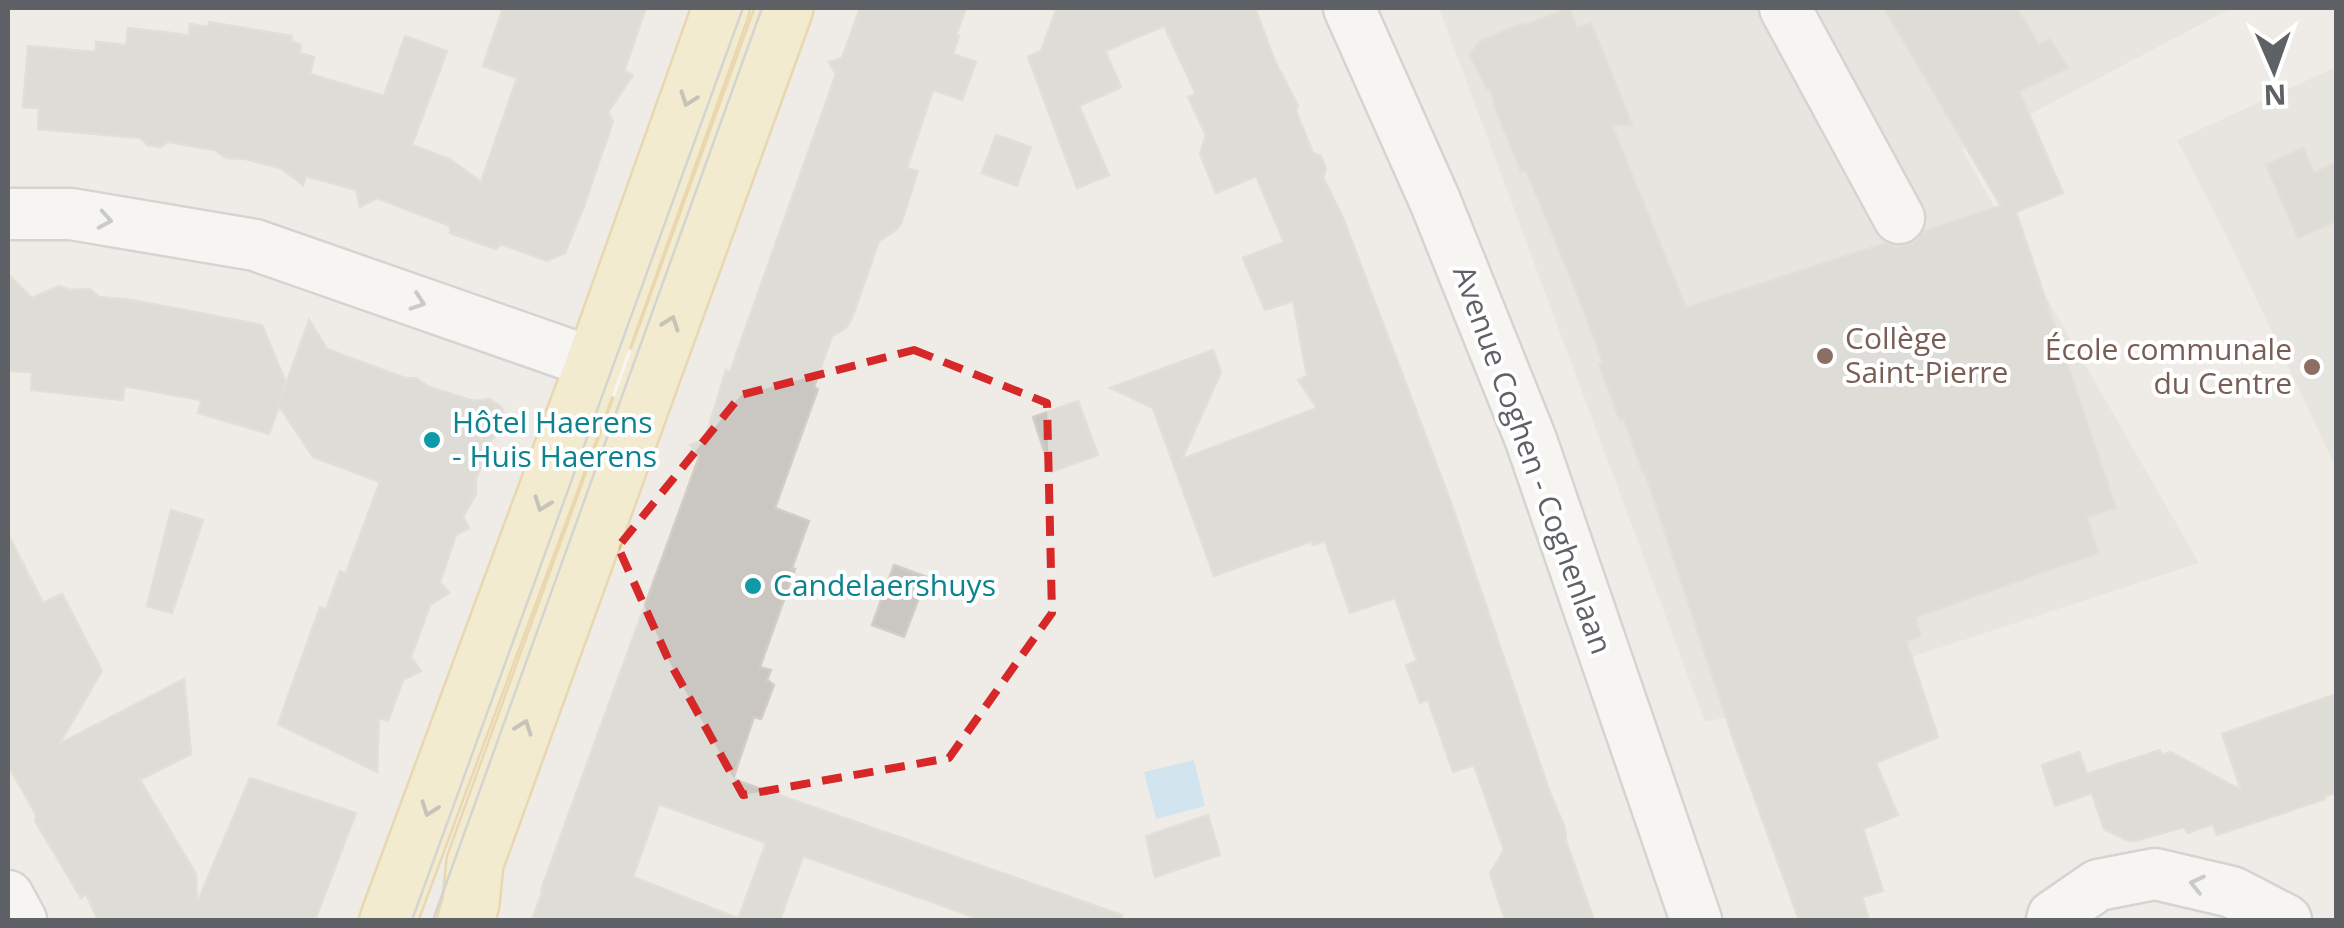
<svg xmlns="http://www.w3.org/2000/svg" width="2344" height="928" viewBox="0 0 2344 928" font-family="'Open Sans',sans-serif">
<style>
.education{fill:#dedbd5}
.water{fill:#afdaf6}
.building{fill:#cac7c3;stroke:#d3cec5;stroke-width:2.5}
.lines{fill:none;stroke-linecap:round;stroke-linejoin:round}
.minor-casing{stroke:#b3b6ba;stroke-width:55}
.major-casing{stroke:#e3bd6b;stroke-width:60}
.minor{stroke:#fff;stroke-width:50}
.major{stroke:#f7e9b3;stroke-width:55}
.tram{stroke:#b4b5b5;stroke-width:2.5}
.oneway{stroke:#949180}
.oneway2{stroke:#9ea0a3}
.marked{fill:none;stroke:#d62828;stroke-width:8;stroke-dasharray:20 12;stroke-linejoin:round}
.education-dot{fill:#8d6e63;stroke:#fff;stroke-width:4}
.culture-dot{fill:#0f9aa8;stroke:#fff;stroke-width:4}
.labels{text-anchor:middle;stroke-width:8;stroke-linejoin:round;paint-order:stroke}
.education-label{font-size:30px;fill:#785e54;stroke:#fff;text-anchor:start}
.culture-label{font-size:30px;fill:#0d838f;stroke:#fff;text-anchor:start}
.street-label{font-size:30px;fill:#5e6165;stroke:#fff}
</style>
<rect width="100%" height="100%" fill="#efece7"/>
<g class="education">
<path d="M 1439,8 L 2232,8 L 1962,150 L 2199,563 L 1728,717 L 1705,722 Z"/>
<path d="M 2336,67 L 2336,468 L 2229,241 L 2177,140 Z"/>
</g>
<path class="water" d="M 1194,760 L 1205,806 L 1156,819 L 1144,772 Z"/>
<g class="building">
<path d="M 503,8 L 646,8 L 624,71 L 633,75 L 608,112 L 613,121 L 584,206 L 565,253 L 547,261 L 501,244 L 496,249 L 450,233 L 450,226 L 377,198 L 360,207 L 356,190 L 306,176 L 303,185 L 280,168 L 246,159 L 226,158 L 215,150 L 168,142 L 160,147 L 147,145 L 141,138 L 38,129 L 39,108 L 23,107 L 28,46 L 96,52 L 96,42 L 126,45 L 128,28 L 189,35 L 190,24 L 208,27 L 209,22 L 292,36 L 291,41 L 301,45 L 300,53 L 314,57 L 310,74 L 384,96 L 405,36 L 447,51 L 412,145 L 450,159 L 481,182 L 517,78 L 483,66 Z"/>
<path d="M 860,8 L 966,8 L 956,35 L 959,36 L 953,54 L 976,62 L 962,100 L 933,90 L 907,168 L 918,171 L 901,224 L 896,230 L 879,241 L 852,318 L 846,328 L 832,336 L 814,387 L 818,389 L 775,508 L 809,521 L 792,568 L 795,569 L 760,667 L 771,670 L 767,680 L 774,685 L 761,719 L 754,717 L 733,779 L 1122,915 L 1121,920 L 982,920 L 803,856 L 780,920 L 738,920 L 766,843 L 659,804 L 633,877 L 738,918 L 738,920 L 532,920 L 543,890 L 541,890 L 699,457 L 690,445 L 705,439 L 726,370 L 730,372 L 836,74 L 829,62 L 842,58 Z"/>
<path d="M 1057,8 L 1255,8 L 1274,59 L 1298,106 L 1296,111 L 1313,153 L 1321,156 L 1326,169 L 1323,177 L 1343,218 L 1450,500 L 1550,793 L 1565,828 L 1566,841 L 1594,920 L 1505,920 L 1490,874 L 1504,850 L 1474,765 L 1453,772 L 1428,700 L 1420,703 L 1406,665 L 1417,661 L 1395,598 L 1350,613 L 1325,541 L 1313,545 L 1312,541 L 1214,576 L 1153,408 L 1110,388 L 1213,350 L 1221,372 L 1182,459 L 1317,408 L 1298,380 L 1307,376 L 1293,301 L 1265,310 L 1243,258 L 1284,242 L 1256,176 L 1216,193 L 1200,154 L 1206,135 L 1188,97 L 1196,94 L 1164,26 L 1105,51 L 1121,87 L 1079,106 L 1109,175 L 1077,188 L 1028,57 L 1041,51 Z"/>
<path d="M 1569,8 L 1577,28 L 1591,23 L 1632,125 L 1612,125 L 1686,308 L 1886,243 L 1899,247 L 1912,244 L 1924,231 L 2001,206 L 1884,8 L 2017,8 L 2039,45 L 2050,39 L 2068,68 L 2019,91 L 2063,193 L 2016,212 L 2116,508 L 2087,517 L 2098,553 L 1915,617 L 1921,636 L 1906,641 L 1938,737 L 1876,763 L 1898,815 L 1863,829 L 1883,891 L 1862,897 L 1869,920 L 1799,920 L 1736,747 L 1645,472 L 1643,473 L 1624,419 L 1620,421 L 1599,364 L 1603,363 L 1581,303 L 1526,170 L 1521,172 L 1496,110 L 1491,91 L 1487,89 L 1469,54 L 1481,41 L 1522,23 L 1523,26 Z"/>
<path d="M 996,135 L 1031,147 L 1017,186 L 982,173 Z"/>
<path d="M 2303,148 L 2314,173 L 2336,162 L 2336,221 L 2298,238 L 2266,165 Z"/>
<path d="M 8,274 L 32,298 L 59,286 L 70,290 L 90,289 L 99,297 L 132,300 L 262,325 L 286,383 L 281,398 L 309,320 L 327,349 L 405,378 L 416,378 L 429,387 L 474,401 L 489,399 L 500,406 L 503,410 L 504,422 L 498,434 L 491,440 L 476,479 L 476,494 L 463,517 L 469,528 L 456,535 L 440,582 L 449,593 L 430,605 L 411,657 L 421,671 L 403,680 L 388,721 L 379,718 L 377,772 L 278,724 L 320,607 L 326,609 L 340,571 L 346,573 L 380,482 L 313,457 L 279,406 L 269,434 L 198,413 L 201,400 L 124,386 L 123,400 L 31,390 L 32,372 L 8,371 Z"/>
<path d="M 1078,401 L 1098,455 L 1051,472 L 1033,417 Z"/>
<path d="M 171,510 L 203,520 L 172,613 L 147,606 Z"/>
<path d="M 8,534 L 43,603 L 62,594 L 102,671 L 59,744 L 184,679 L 191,754 L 140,780 L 196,874 L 197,903 L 250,778 L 356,813 L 315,920 L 98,920 L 86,894 L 81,898 L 35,821 L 36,815 L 8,765 Z"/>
<path d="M 894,565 L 927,577 L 904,637 L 872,625 Z"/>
<path d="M 2336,694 L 2336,793 L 2324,796 L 2325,799 L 2217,835 L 2213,824 L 2188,833 L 2184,827 L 2135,841 L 2127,840 L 2104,829 L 2092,793 L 2055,806 L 2042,765 L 2079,752 L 2087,774 L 2160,750 L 2162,755 L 2171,752 L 2241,790 L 2222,734 Z"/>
<path d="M 1208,815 L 1220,855 L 1155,877 L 1146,836 Z"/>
</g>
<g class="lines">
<defs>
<g id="minor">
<path d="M 1349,8 L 1435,201 L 1531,440 L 1696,920"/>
<path d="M 1785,8 L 1899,218"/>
<path d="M 8,214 L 71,214 L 255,245 L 633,377"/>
<path d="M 8,896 L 21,920"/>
<path d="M 2052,920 L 2053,916 L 2098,885 L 2155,874 L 2232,892 L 2286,920"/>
</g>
<g id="major">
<path d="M 388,920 L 594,364 L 721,8"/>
<path d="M 466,920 L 471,903 L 475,863 L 785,8"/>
</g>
</defs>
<use href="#minor" class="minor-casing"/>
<use href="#major" class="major-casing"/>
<use href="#minor" class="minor"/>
<use href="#major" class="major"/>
<g class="tram">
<path d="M 412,920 L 743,8"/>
<path d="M 433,920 L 762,8"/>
</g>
</g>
<defs><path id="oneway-chevron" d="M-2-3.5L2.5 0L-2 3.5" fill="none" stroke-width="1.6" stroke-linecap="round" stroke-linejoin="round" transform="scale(2.5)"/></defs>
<g class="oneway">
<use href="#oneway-chevron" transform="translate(688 99) rotate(110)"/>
<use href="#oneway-chevron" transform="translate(671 323) rotate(-70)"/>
<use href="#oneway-chevron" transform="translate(542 504) rotate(110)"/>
<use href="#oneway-chevron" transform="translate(524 727) rotate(-70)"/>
<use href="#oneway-chevron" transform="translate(429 809) rotate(110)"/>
</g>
<g class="oneway2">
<use href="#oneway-chevron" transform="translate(105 220) rotate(10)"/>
<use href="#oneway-chevron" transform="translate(418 302) rotate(19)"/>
<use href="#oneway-chevron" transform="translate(2197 884) rotate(-167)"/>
</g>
<path d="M0 0H2344V928H0ZM 914,350 L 1047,403 L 1052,613 L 949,758 L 743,795 L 669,661 L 618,547 L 741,395 Z" fill="#efece7" fill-opacity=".55" fill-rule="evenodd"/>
<path class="marked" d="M 914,350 L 1047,403 L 1052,613 L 949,758 L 743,795 L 669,661 L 618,547 L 741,395 Z"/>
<g class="education-dot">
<circle cx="1825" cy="356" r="10"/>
<circle cx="2312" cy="367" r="10"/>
</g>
<g class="culture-dot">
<circle cx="432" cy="440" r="10"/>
<circle cx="753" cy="586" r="10"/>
</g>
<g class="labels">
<g class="education-label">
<text x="1845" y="349">Collège<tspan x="1845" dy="34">Saint-Pierre</tspan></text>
<text x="2292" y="360" text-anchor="end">École communale<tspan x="2292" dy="34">du Centre</tspan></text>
</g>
<g class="culture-label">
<text x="452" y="433">Hôtel Haerens<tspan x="452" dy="34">- Huis Haerens</tspan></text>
<text x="773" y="596">Candelaershuys</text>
</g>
<g class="street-label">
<text transform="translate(1532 460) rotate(70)" y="10">Avenue Coghen - Coghenlaan</text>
</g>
</g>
<rect width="2344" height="928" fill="none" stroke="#5e6165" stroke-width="20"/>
<g transform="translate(2274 70) rotate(178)" stroke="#ffffff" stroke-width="8" paint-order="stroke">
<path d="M0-8L18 38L0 25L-18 38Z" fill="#5e6165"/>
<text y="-15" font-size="28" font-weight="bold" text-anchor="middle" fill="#5e6165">N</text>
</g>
</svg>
